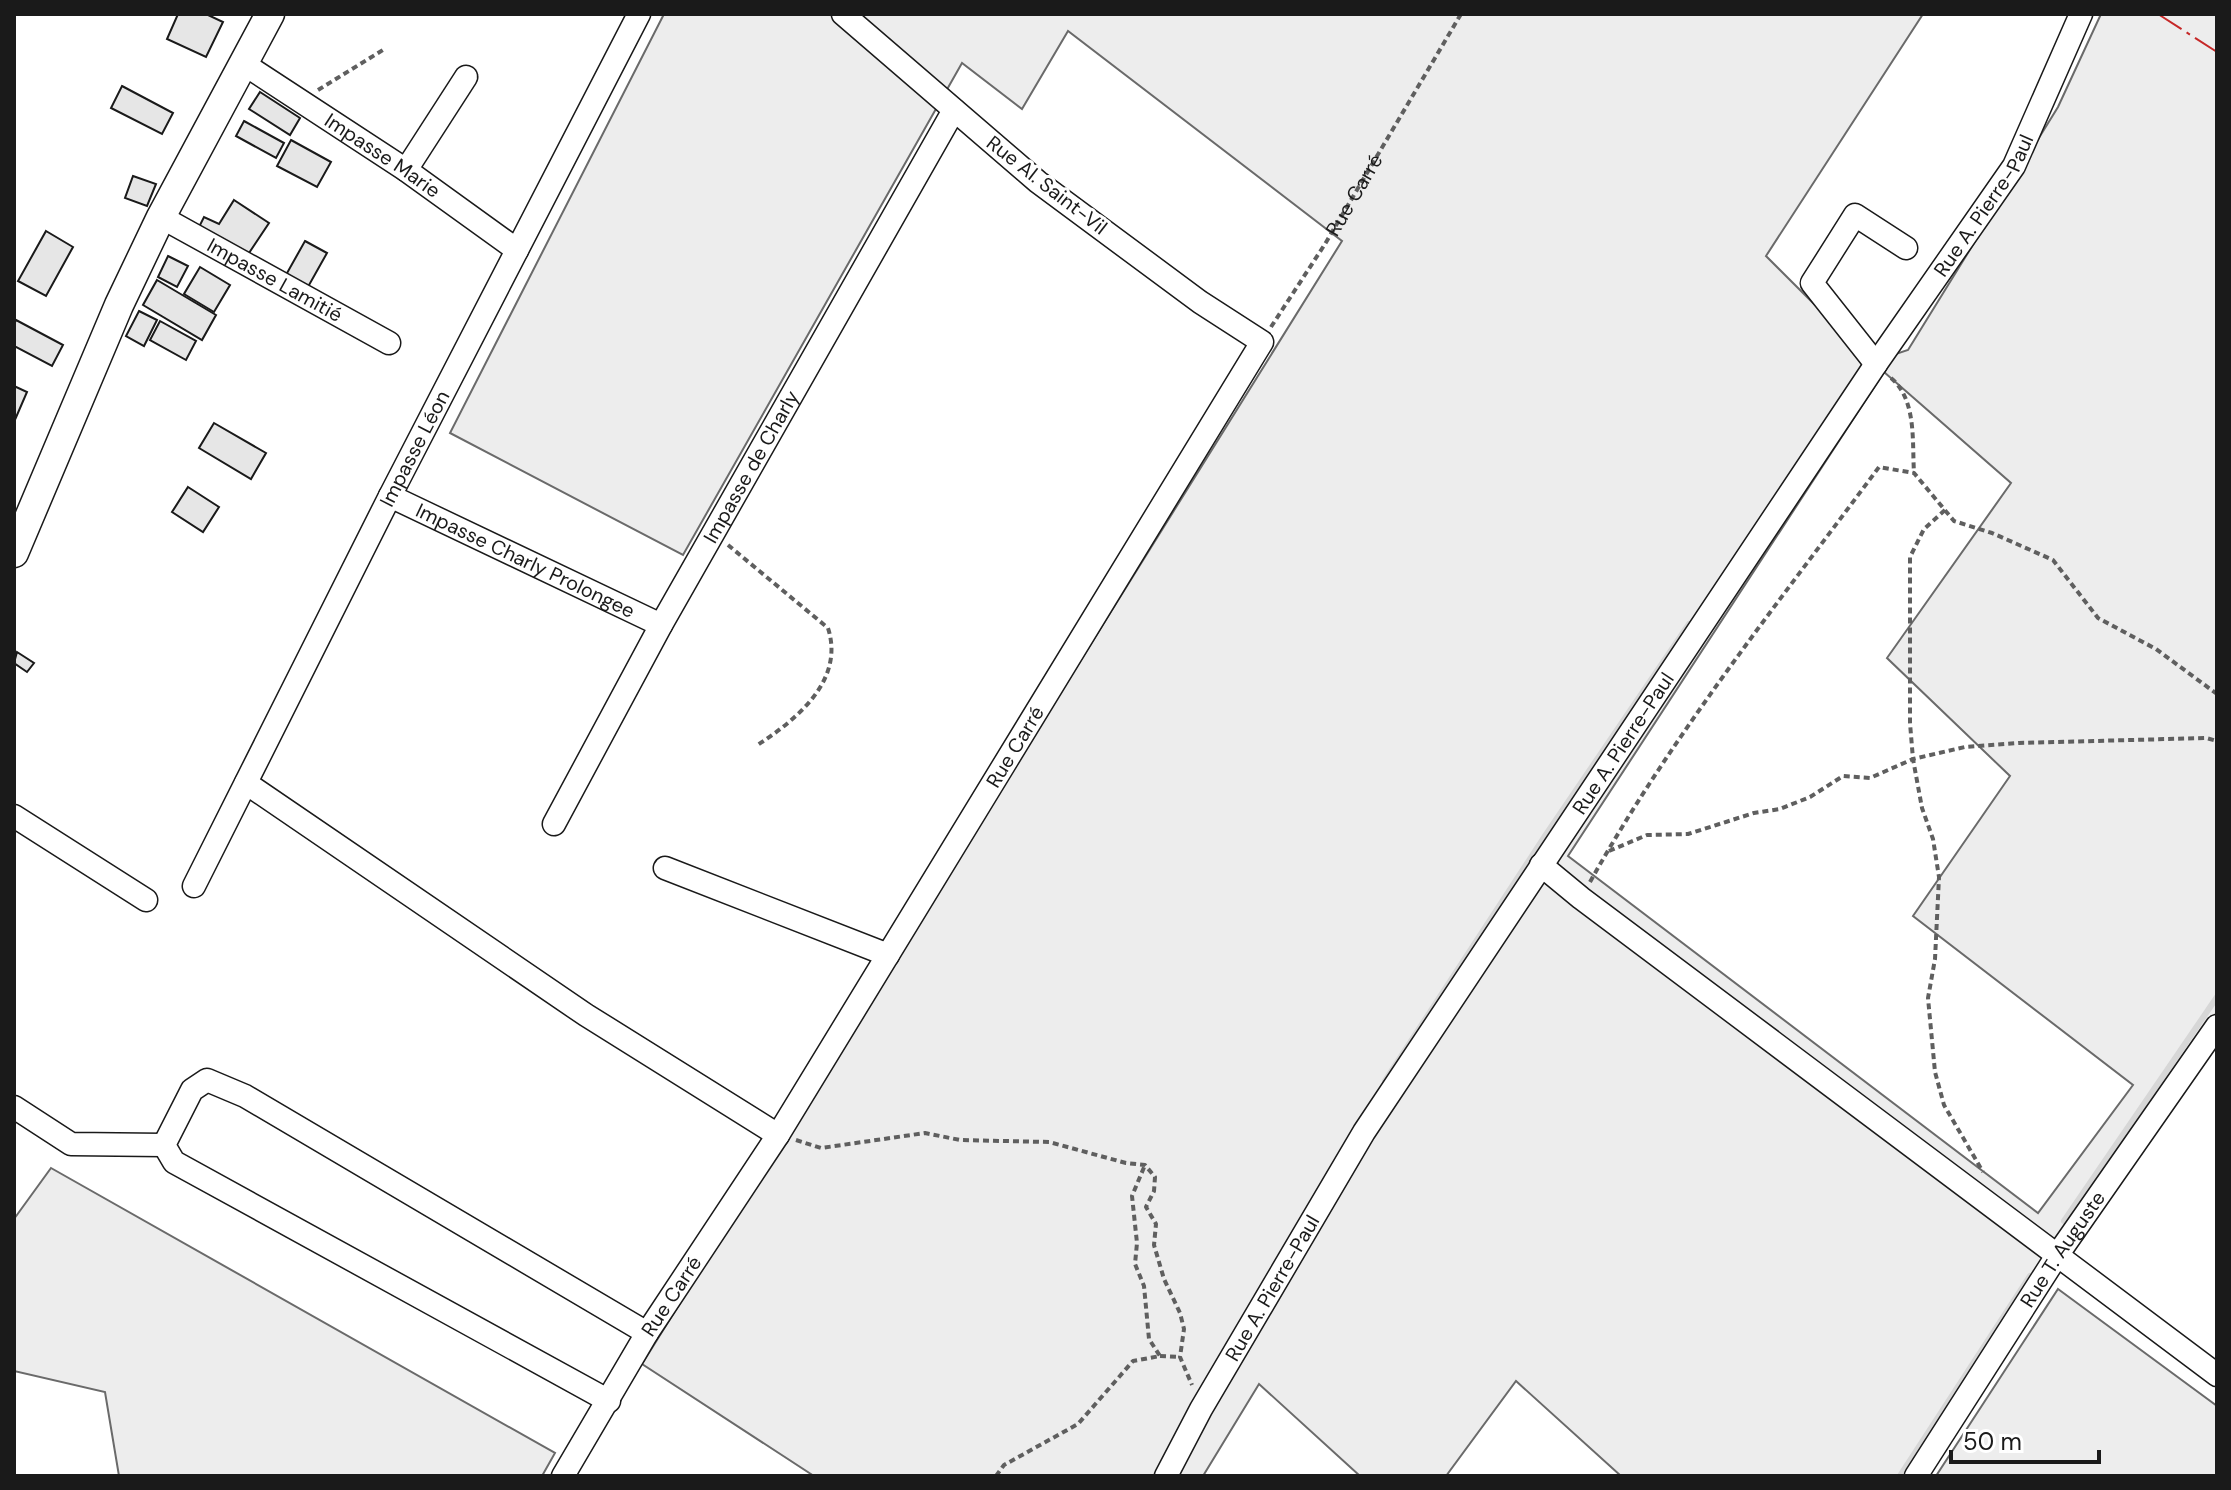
<svg xmlns="http://www.w3.org/2000/svg" width="2231" height="1490" viewBox="0 0 2231 1490" font-family="'DM Sans',sans-serif">
<style>
.built{fill:#ededed;stroke:#6a6a6a;stroke-width:2;fill-rule:evenodd}
.lines{fill:none;stroke-linecap:round;stroke-linejoin:round}
.stream{stroke:#d7d7d7;stroke-width:6}
.building{fill:#e6e6e6;stroke:#1a1a1a;stroke-width:2}
.minor-casing{stroke:#1a1a1a;stroke-width:25}
.major-casing{stroke:#1a1a1a;stroke-width:31}
.path{stroke:#5f5f5f;stroke-width:4;stroke-dasharray:6 4;stroke-linecap:butt}
.minor{stroke:#fff;stroke-width:22}
.major{stroke:#fff;stroke-width:28}
.power{stroke:#c62828;stroke-width:2;stroke-dasharray:28 6 4 6;stroke-linecap:butt}
.labels{text-anchor:middle;stroke-width:6;stroke-linejoin:round;paint-order:stroke}
.street-label{font-size:20px;fill:#1a1a1a;stroke:#fff}
</style>
<rect width="100%" height="100%" fill="#fff"/>
<g class="built">
<path d="M 664,14 L 1923,14 L 1766,256 L 1839,329 L 1887,357 L 1908,350 L 2058,107 L 2101,14 L 2217,14 L 2217,1041 L 1920,1476 L 1621,1476 L 1516,1381 L 1446,1476 L 1360,1476 L 1259,1384 L 1203,1476 L 814,1476 L 642,1364 L 1342,241 L 1068,31 L 1022,109 L 962,63 L 683,555 L 450,433 ZM 1884,372 L 2011,483 L 1887,658 L 2010,776 L 1913,916 L 2133,1085 L 2038,1213 L 1568,856 Z"/>
<path d="M 51,1168 L 555,1453 L 542,1476 L 119,1476 L 105,1392 L 14,1371 L 14,1219 Z"/>
<path d="M 2058,1289 L 2217,1406 L 2217,1476 L 1936,1476 Z"/>
</g>
<g class="lines">
<g class="stream">
<path d="M 1385,1081 L 1545,836 L 1689,624"/>
<path d="M 2064,1221 L 2217,997"/>
<path d="M 1900,1476 L 2030,1276"/>
</g>
</g>
<g class="building">
<path d="M 178,14 L 206,14 L 223,22 L 206,57 L 167,39 Z"/>
<path d="M 122,86 L 173,113 L 162,134 L 111,108 Z"/>
<path d="M 260,92 L 300,118 L 290,135 L 249,109 Z"/>
<path d="M 244,121 L 284,143 L 276,158 L 236,136 Z"/>
<path d="M 291,140 L 331,162 L 317,187 L 277,166 Z"/>
<path d="M 133,176 L 156,184 L 147,206 L 125,198 Z"/>
<path d="M 234,200 L 269,223 L 245,259 L 197,231 L 204,217 L 219,224 Z"/>
<path d="M 46,231 L 73,247 L 46,296 L 18,281 Z"/>
<path d="M 305,241 L 327,253 L 304,294 L 282,282 Z"/>
<path d="M 168,256 L 188,266 L 177,287 L 158,277 Z"/>
<path d="M 200,267 L 230,285 L 214,312 L 184,294 Z"/>
<path d="M 157,280 L 216,315 L 202,340 L 143,305 Z"/>
<path d="M 139,311 L 157,320 L 144,346 L 126,336 Z"/>
<path d="M 16,320 L 63,345 L 52,366 L 14,346 L 14,325 Z"/>
<path d="M 160,321 L 196,341 L 186,360 L 150,340 Z"/>
<path d="M 14,386 L 27,392 L 14,422 Z"/>
<path d="M 214,423 L 266,453 L 251,479 L 199,448 Z"/>
<path d="M 188,487 L 219,507 L 203,532 L 172,512 Z"/>
<path d="M 17,652 L 34,663 L 27,672 L 14,663 Z"/>
</g>
<g class="lines">
<defs>
<g id="minor">
<path id="s2" d="M 244,64 L 406,170 L 517,250"/>
<path d="M 406,170 L 466,77"/>
<path id="s3" d="M 161,217 L 389,343"/>
<path d="M 1876,364 L 1812,283 L 1855,215 L 1906,248"/>
<path id="s4" d="M 390,496 L 661,625"/>
<path d="M 246,783 L 586,1015 L 778,1135"/>
<path d="M 14,816 L 146,900"/>
<path id="s5" d="M 554,824 L 661,625 L 954,110"/>
<path d="M 1541,865 L 1581,898 L 2217,1375"/>
<path d="M 665,868 L 888,955"/>
<path id="s6" d="M 194,886 L 390,496 L 639,14"/>
<path d="M 14,1107 L 71,1144 L 164,1145"/>
<path d="M 609,1401 L 174,1162 L 164,1145 L 192,1090 L 207,1080 L 245,1096 L 647,1333"/>
<path id="s7" d="M 563,1476 L 647,1333 L 778,1135 L 1262,342 L 1200,302 L 1038,182 L 843,14"/>
<path id="s8" d="M 1166,1476 L 1201,1409 L 1364,1132 L 1876,364 L 2014,166 L 2081,14"/>
<path id="s9" d="M 1916,1476 L 2058,1254 L 2217,1026"/>
</g>
<path id="major" d="M 14,553 L 119,305 L 161,217 L 270,14"/>
</defs>
<use href="#minor" class="minor-casing"/>
<use href="#major" class="major-casing"/>
<g class="path">
<path d="M 318,90 L 383,50"/>
<path id="s1" d="M 1271,327 L 1325,244 L 1461,14"/>
<path d="M 1891,378 C 1917,400 1912,442 1914,473"/>
<path d="M 1945,510 L 1924,529 L 1910,557 L 1910,723 L 1913,759 L 1922,808 L 1933,839 L 1939,877 L 1935,959 L 1928,998 L 1935,1072 L 1944,1105 L 1983,1172"/>
<path d="M 728,545 L 828,628 C 845,681 796,720 756,746"/>
<path d="M 1609,851 L 1647,835 L 1688,834 L 1754,813 L 1780,809 L 1810,797 L 1843,776 L 1870,778 L 1913,759 L 1965,747 L 2019,743 L 2206,738 L 2217,741"/>
<path d="M 1590,882 C 1672,735 1779,602 1879,467 L 1914,473 L 1954,521 L 1992,533 L 2053,560 L 2098,618 L 2156,649 L 2217,694"/>
<path d="M 796,1140 L 821,1148 L 925,1133 L 960,1140 L 1049,1142 L 1126,1163 L 1145,1165 L 1155,1177 L 1154,1191 L 1146,1207 L 1156,1224 L 1154,1245 L 1164,1279 L 1180,1313 L 1184,1329 L 1180,1357 L 1192,1385"/>
<path d="M 1160,1356 L 1180,1357"/>
<path d="M 996,1476 L 1004,1465 L 1078,1424 L 1133,1361 L 1160,1356 L 1149,1339 L 1144,1286 L 1135,1264 L 1137,1243 L 1132,1196 L 1145,1165"/>
</g>
<use href="#minor" class="minor"/>
<use href="#major" class="major"/>
<path class="power" d="M 2158,14 L 2217,52"/>
</g>
<g class="labels">
<g class="street-label">
<text dy="7" stroke="none"><textPath href="#s2" startOffset="166">Impasse Marie</textPath></text>
<text transform="translate(1047 185) rotate(38)" y="7">Rue Al. Saint-Vil</text>
<text dy="7" stroke="none"><textPath href="#s1" startOffset="156">Rue Carré</textPath></text>
<text dy="7" stroke="none"><textPath href="#s8" startOffset="1512">Rue A. Pierre-Paul</textPath></text>
<text dy="7" stroke="none"><textPath href="#s3" startOffset="130">Impasse Lamitié</textPath></text>
<text dy="7" stroke="none"><textPath href="#s6" startOffset="490">Impasse Léon</textPath></text>
<text dy="7" stroke="none"><textPath href="#s5" startOffset="408">Impasse de Charly</textPath></text>
<text dy="7" stroke="none"><textPath href="#s4" startOffset="150">Impasse Charly Prolongee</textPath></text>
<text dy="7" stroke="none"><textPath href="#s8" startOffset="864">Rue A. Pierre-Paul</textPath></text>
<text dy="7" stroke="none"><textPath href="#s7" startOffset="858">Rue Carré</textPath></text>
<text dy="7" stroke="none"><textPath href="#s9" startOffset="270">Rue T. Auguste</textPath></text>
<text dy="7" stroke="none"><textPath href="#s8" startOffset="216">Rue A. Pierre-Paul</textPath></text>
<text dy="7" stroke="none"><textPath href="#s7" startOffset="210">Rue Carré</textPath></text>
</g>
</g>
<rect width="2231" height="1490" fill="none" stroke="#1a1a1a" stroke-width="32"/>
<path d="M1951 1450v12h148v-12" fill="none" stroke="#1a1a1a" stroke-width="4"/>
<text x="1963" y="1450" font-size="24" fill="#1a1a1a" stroke="#ffffff" stroke-width="6" paint-order="stroke">50 m</text>
</svg>
